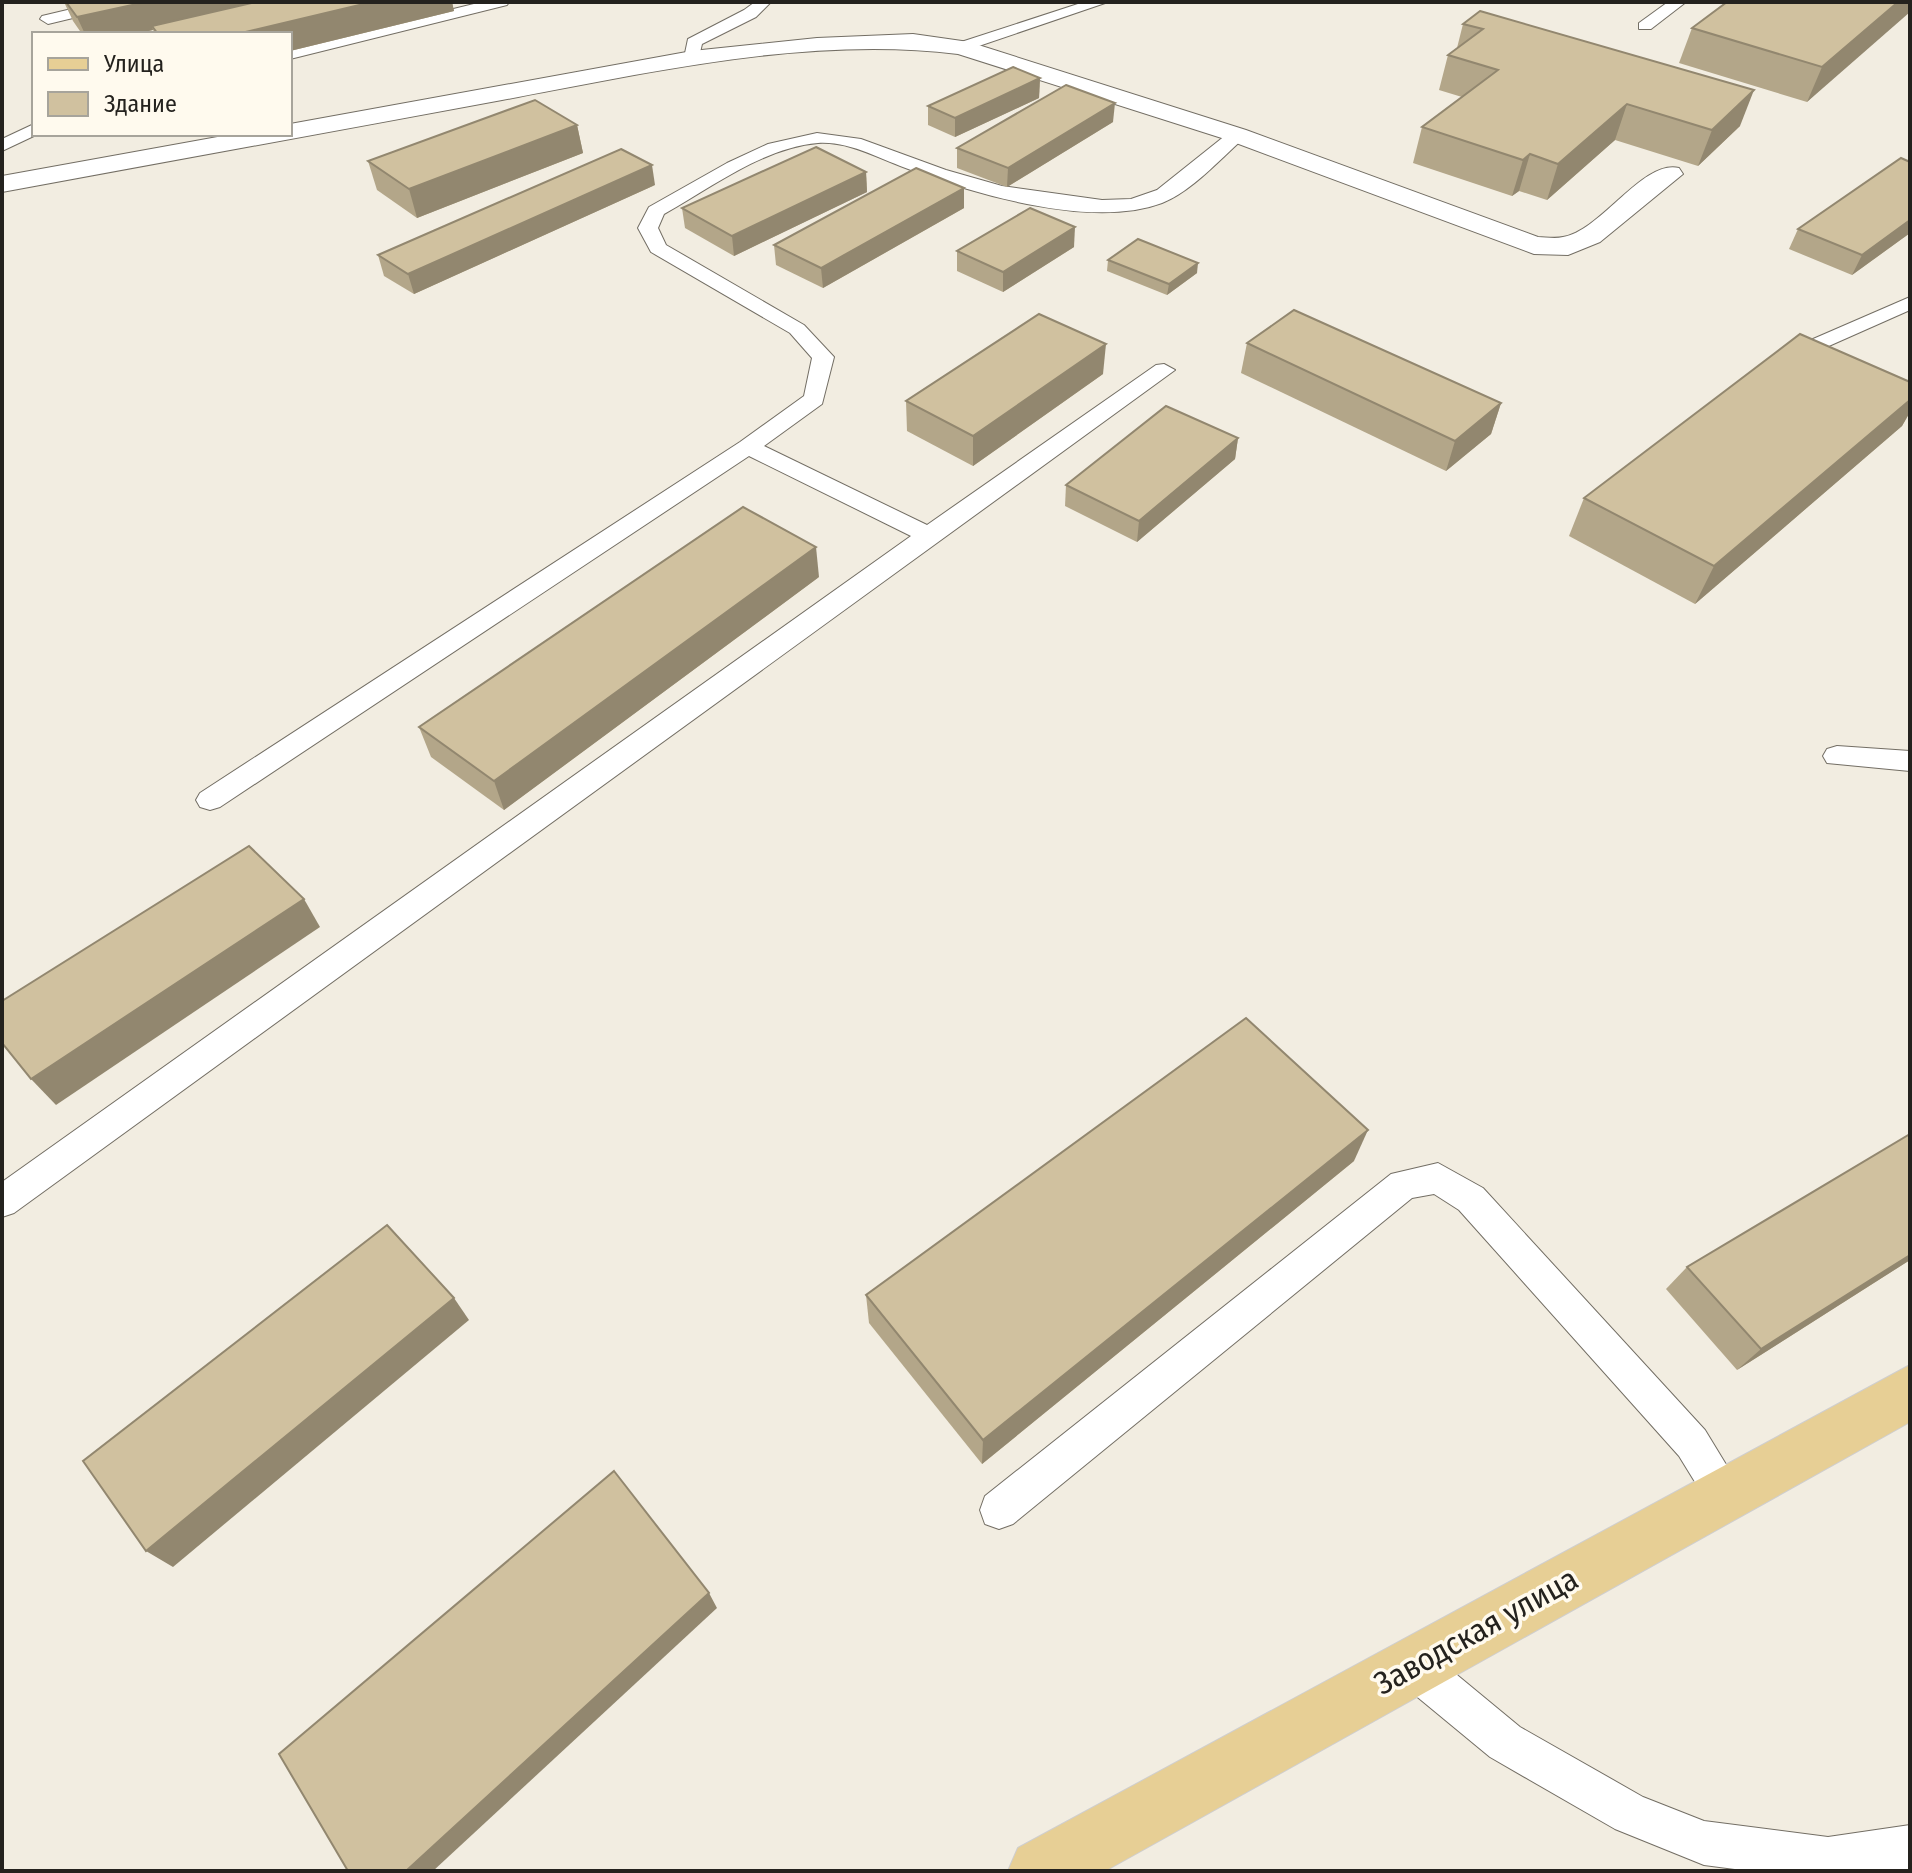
<svg xmlns="http://www.w3.org/2000/svg" width="1912" height="1873" viewBox="0 0 1912 1873" font-family="'Fira Sans Condensed',sans-serif">
<style>
.lines{fill:none;stroke-linecap:round;stroke-linejoin:round}
.service-casing{stroke:#736e64;stroke-width:2}
.minor-casing{stroke:#736e64;stroke-width:2}
.primary-casing{stroke:#cfcece;stroke-width:2}
.service{fill:#fff;fill-rule:evenodd}
.minor{fill:#fff;fill-rule:evenodd}
.primary{fill:#e7cf95;fill-rule:evenodd}
.wall{fill:#b3a689}
.shaded-wall{fill:#92876f}
.building{fill:#d0c19f;stroke:#92876f;stroke-width:2}
.labels{text-anchor:middle;stroke-width:7;stroke-linejoin:round;paint-order:stroke}
.near-street-label{font-size:32px;fill:#24221e;stroke:#fffaee}
</style>
<rect width="100%" height="100%" fill="#f2ede1"/>
<g class="lines">
<defs>
<g id="service">
<path d="M 101,2 L 129,2 L 127,5 L 48,24 L 40,19 L 42,16 Z"/>
<path d="M 482,2 L 509,2 L 507,5 L 290,59 L 290,49 Z"/>
<path d="M 755,2 L 771,2 L 756,17 L 702,44 L 698,61 L 686,61 L 684,58 L 688,39 L 744,10 Z"/>
<path d="M 1084,2 L 1108,2 L 967,50 L 955,50 L 953,47 L 955,44 Z"/>
<path d="M 1668,2 L 1686,2 L 1651,29 L 1639,29 L 1639,23 Z"/>
<path d="M 34,124 L 34,134 L 38,134 L 2,151 L 2,139 Z"/>
<path d="M 1237,130 L 1243,131 L 1246,135 L 1243,139 C 1219,160 1192,191 1162,203 C 1093,229 978,195 911,170 C 881,160 851,141 818,143 C 762,148 711,188 664,214 L 658,228 L 666,245 L 804,325 L 834,357 L 822,404 L 764,446 L 927,525 L 1156,365 L 1164,364 L 1175,370 L 14,1213 L 2,1217 L 2,1182 L 911,536 L 749,456 L 220,807 L 210,810 L 200,807 L 196,800 L 200,793 L 740,442 L 804,396 L 812,358 L 790,333 L 651,252 L 638,228 L 649,207 L 727,163 L 768,144 L 817,133 L 861,139 L 946,170 L 1002,186 L 1102,200 L 1131,199 L 1157,190 L 1231,131 Z"/>
<path d="M 1910,297 L 1910,310 L 1804,357 L 1790,357 L 1787,353 L 1790,349 Z"/>
<path d="M 1837,746 L 1910,751 L 1910,771 L 1827,763 L 1823,756 L 1827,749 Z"/>
<path d="M 1438,1163 L 1483,1188 L 1705,1430 L 1744,1494 L 1739,1508 L 1725,1513 L 1711,1508 L 1679,1456 L 1459,1210 L 1434,1194 L 1412,1198 L 1013,1524 L 999,1529 L 985,1524 L 980,1510 L 985,1496 L 1391,1174 Z"/>
<path d="M 1413,1645 L 1428,1651 L 1520,1727 L 1643,1797 L 1704,1821 L 1828,1837 L 1910,1825 L 1910,1869 L 1750,1871 L 1704,1865 L 1615,1829 L 1490,1757 L 1398,1681 L 1392,1666 L 1398,1651 Z"/>
</g>
<path id="minor" d="M 913,34 L 969,42 L 1246,130 L 1538,237 C 1545,237 1555,239 1563,237 C 1601,231 1643,159 1679,168 L 1683,174 L 1600,242 L 1568,255 L 1534,254 L 1228,140 L 958,54 C 809,35 648,73 502,100 C 335,131 169,161 2,192 L 2,176 L 234,134 L 290,134 L 290,124 L 692,51 L 817,38 Z"/>
<path id="primary" d="M 1910,1365 L 1910,1422 L 1105,1871 L 1008,1871 L 1018,1848 Z"/>
</defs>
<use href="#service" class="service-casing"/>
<use href="#minor" class="minor-casing"/>
<use href="#primary" class="primary-casing"/>
<use href="#service" class="service"/>
<use href="#minor" class="minor"/>
<use href="#primary" class="primary"/>
</g>
<g class="wall">
<path d="M 64,2 L 452,2 L 454,11 L 290,51 L 290,34 L 155,34 L 153,30 L 135,34 L 82,34 L 73,21 Z"/>
<path d="M 1910,2 L 1807,102 L 1679,63 L 1692,28 Z"/>
<path d="M 1480,11 L 1740,126 L 1698,166 L 1615,140 L 1547,200 L 1519,191 L 1512,196 L 1413,163 L 1422,127 L 1462,97 L 1439,90 L 1448,55 L 1457,48 L 1463,24 Z"/>
<path d="M 1040,78 L 1039,98 L 955,137 L 928,125 L 928,106 Z"/>
<path d="M 1113,122 L 1007,187 L 957,168 L 957,148 Z"/>
<path d="M 577,125 L 583,153 L 417,218 L 377,190 L 368,161 Z"/>
<path d="M 1910,162 L 1910,233 L 1852,275 L 1789,249 L 1798,229 Z"/>
<path d="M 866,172 L 867,192 L 734,256 L 685,228 L 682,208 Z"/>
<path d="M 655,185 L 414,294 L 384,276 L 378,255 Z"/>
<path d="M 964,188 L 964,208 L 823,288 L 776,265 L 774,245 Z"/>
<path d="M 1074,247 L 1003,292 L 957,271 L 957,251 Z"/>
<path d="M 1108,260 L 1197,273 L 1167,295 L 1107,271 Z"/>
<path d="M 1247,343 L 1501,403 L 1491,434 L 1446,471 L 1241,373 Z"/>
<path d="M 1103,374 L 973,466 L 907,431 L 906,401 Z"/>
<path d="M 1910,382 L 1910,412 L 1902,426 L 1695,604 L 1569,536 L 1584,498 Z"/>
<path d="M 1238,438 L 1235,459 L 1137,542 L 1065,506 L 1066,485 Z"/>
<path d="M 819,577 L 504,810 L 431,757 L 419,727 Z"/>
<path d="M 1354,1161 L 982,1464 L 869,1323 L 866,1295 Z"/>
<path d="M 1910,1260 L 1737,1370 L 1666,1289 L 1687,1267 Z"/>
</g>
<g class="shaded-wall">
<path d="M 146,2 L 273,2 L 152,26 L 153,30 L 135,34 L 85,34 L 77,17 Z"/>
<path d="M 372,2 L 452,2 L 454,11 L 290,51 L 290,34 L 237,34 Z"/>
<path d="M 1898,2 L 1910,2 L 1910,12 L 1807,102 L 1822,67 Z"/>
<path d="M 1040,78 L 1039,98 L 955,137 L 955,118 Z"/>
<path d="M 1754,90 L 1740,126 L 1698,166 L 1712,130 Z"/>
<path d="M 1115,103 L 1113,122 L 1007,187 L 1008,168 Z"/>
<path d="M 1627,104 L 1615,140 L 1547,200 L 1558,164 Z"/>
<path d="M 577,125 L 583,153 L 417,218 L 409,189 Z"/>
<path d="M 1530,154 L 1519,191 L 1512,196 L 1523,160 Z"/>
<path d="M 652,165 L 655,185 L 414,294 L 408,274 Z"/>
<path d="M 866,172 L 867,192 L 734,256 L 732,236 Z"/>
<path d="M 964,188 L 964,208 L 823,288 L 821,268 Z"/>
<path d="M 1910,220 L 1910,233 L 1852,275 L 1862,255 Z"/>
<path d="M 1075,227 L 1074,247 L 1003,292 L 1003,272 Z"/>
<path d="M 1198,263 L 1197,273 L 1167,295 L 1169,284 Z"/>
<path d="M 1106,344 L 1103,374 L 973,466 L 973,436 Z"/>
<path d="M 1910,400 L 1910,412 L 1902,426 L 1695,604 L 1714,566 Z"/>
<path d="M 1501,403 L 1491,434 L 1446,471 L 1455,441 Z"/>
<path d="M 1238,438 L 1235,459 L 1137,542 L 1139,521 Z"/>
<path d="M 816,547 L 819,577 L 504,810 L 494,781 Z"/>
<path d="M 304,899 L 320,927 L 56,1105 L 31,1079 Z"/>
<path d="M 1368,1130 L 1354,1161 L 982,1464 L 983,1440 Z"/>
<path d="M 1910,1255 L 1910,1260 L 1737,1370 L 1761,1349 Z"/>
<path d="M 454,1298 L 469,1320 L 173,1567 L 146,1551 Z"/>
<path d="M 709,1593 L 717,1608 L 433,1871 L 406,1871 Z"/>
</g>
<g class="building">
<path d="M 66,2 L 146,2 L 77,17 Z"/>
<path d="M 256,2 L 372,2 L 237,34 L 158,34 L 152,26 Z"/>
<path d="M 1727,2 L 1898,2 L 1822,67 L 1692,28 Z"/>
<path d="M 1480,11 L 1754,90 L 1712,130 L 1627,104 L 1558,164 L 1530,154 L 1523,160 L 1422,127 L 1498,70 L 1448,55 L 1483,29 L 1463,24 Z"/>
<path d="M 1013,67 L 1040,78 L 955,118 L 928,106 Z"/>
<path d="M 1066,85 L 1115,103 L 1008,168 L 957,148 Z"/>
<path d="M 535,100 L 577,125 L 409,189 L 368,161 Z"/>
<path d="M 816,147 L 866,172 L 732,236 L 682,208 Z"/>
<path d="M 621,149 L 652,165 L 408,274 L 378,255 Z"/>
<path d="M 1901,158 L 1910,162 L 1910,220 L 1862,255 L 1798,229 Z"/>
<path d="M 916,168 L 964,188 L 821,268 L 774,245 Z"/>
<path d="M 1030,208 L 1075,227 L 1003,272 L 957,251 Z"/>
<path d="M 1138,239 L 1198,263 L 1169,284 L 1108,260 Z"/>
<path d="M 1294,310 L 1501,403 L 1455,441 L 1247,343 Z"/>
<path d="M 1039,314 L 1106,344 L 973,436 L 906,401 Z"/>
<path d="M 1800,334 L 1910,382 L 1910,400 L 1714,566 L 1584,498 Z"/>
<path d="M 1166,406 L 1238,438 L 1139,521 L 1066,485 Z"/>
<path d="M 743,507 L 816,547 L 494,781 L 419,727 Z"/>
<path d="M 249,846 L 304,899 L 31,1079 L 2,1043 L 2,1001 Z"/>
<path d="M 1246,1018 L 1368,1130 L 983,1440 L 866,1295 Z"/>
<path d="M 1910,1134 L 1910,1255 L 1761,1349 L 1687,1267 Z"/>
<path d="M 387,1225 L 454,1298 L 146,1551 L 83,1461 Z"/>
<path d="M 614,1471 L 709,1593 L 406,1871 L 348,1871 L 279,1754 Z"/>
</g>
<g class="labels">
<g class="near-street-label">
<text transform="translate(1476 1631) rotate(-29)" y="11">Заводская улица</text>
</g>
</g>
<rect width="1912" height="1873" fill="none" stroke="#24221e" stroke-width="8"/>
<rect x="32" y="32" width="260" height="104" fill="#fffaee" stroke="#a7a49b" stroke-width="2"/>
<rect x="48" y="58" width="40" height="12" fill="#e7cf95" stroke="#a7a49b" stroke-width="2"/>
<text x="104" y="72" font-size="24" fill="#24221e">Улица</text>
<rect x="48" y="92" width="40" height="24" fill="#d0c19f" stroke="#a7a49b" stroke-width="2"/>
<text x="104" y="112" font-size="24" fill="#24221e">Здание</text>
</svg>
